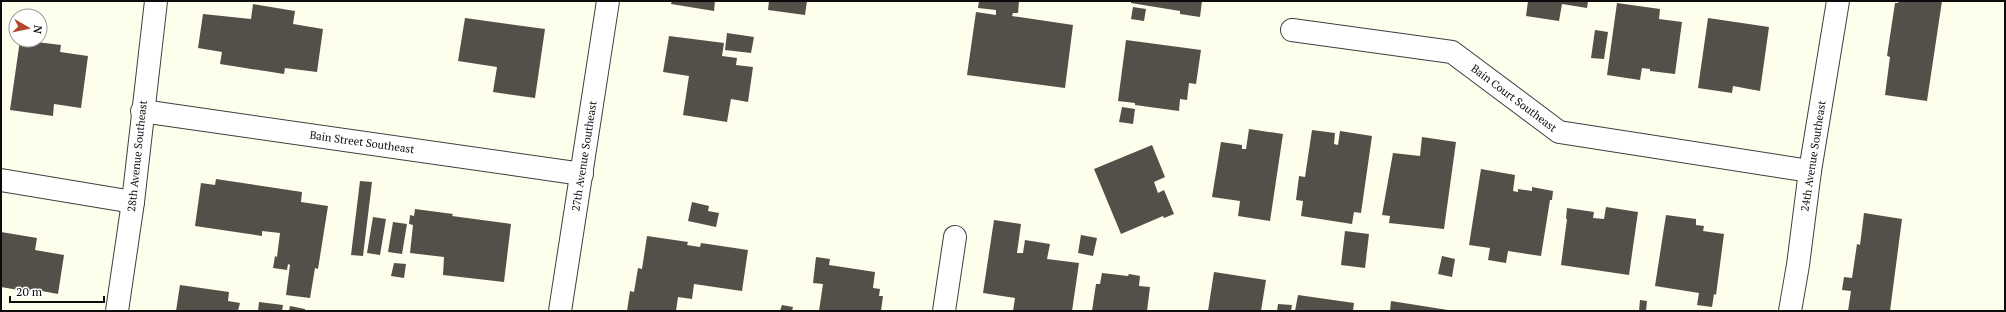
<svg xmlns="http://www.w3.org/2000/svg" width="2006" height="312" viewBox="0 0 2006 312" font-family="'PT Serif',serif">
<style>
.building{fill:#545049}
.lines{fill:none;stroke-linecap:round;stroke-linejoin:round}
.street-casing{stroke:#3f3f3f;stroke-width:24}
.street{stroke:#fff;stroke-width:22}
.labels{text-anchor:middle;stroke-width:4;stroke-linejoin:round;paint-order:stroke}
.street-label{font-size:11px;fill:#0c0c0c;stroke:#fff}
</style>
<rect width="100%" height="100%" fill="#fdfeec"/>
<g class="building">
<path d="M 672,1 L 715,1 L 714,11 L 671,4 Z"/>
<path d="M 769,1 L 807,1 L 805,15 L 768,10 Z"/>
<path d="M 979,1 L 1019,1 L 1018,13 L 1013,13 L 1012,16 L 1073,25 L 1065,88 L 967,75 L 976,12 L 996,15 L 996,10 L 978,8 Z"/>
<path d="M 1131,1 L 1202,1 L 1200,17 L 1180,14 L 1180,11 L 1131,3 Z"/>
<path d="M 1528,1 L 1588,1 L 1587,8 L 1562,4 L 1559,21 L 1526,16 Z"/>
<path d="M 1899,1 L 1942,1 L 1927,101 L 1885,95 L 1890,57 L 1887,56 L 1895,3 L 1898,3 Z"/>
<path d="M 1617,3 L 1660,9 L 1659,19 L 1682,22 L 1675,74 L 1650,71 L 1650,69 L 1642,68 L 1640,80 L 1607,75 Z"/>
<path d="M 253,4 L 295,11 L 293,24 L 323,29 L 317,72 L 285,68 L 284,74 L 220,64 L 222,52 L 198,48 L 203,14 L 251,19 Z"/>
<path d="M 1133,7 L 1146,9 L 1144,21 L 1131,19 Z"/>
<path d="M 465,18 L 545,29 L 535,98 L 493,92 L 497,67 L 458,61 Z"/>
<path d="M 1708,18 L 1769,27 L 1760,91 L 1733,86 L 1732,93 L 1698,88 Z"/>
<path d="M 1595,30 L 1608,32 L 1604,59 L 1591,58 Z"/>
<path d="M 727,33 L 754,37 L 751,53 L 725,50 Z"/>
<path d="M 669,36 L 724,43 L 722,56 L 737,58 L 736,65 L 753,67 L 748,102 L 731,99 L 727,122 L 683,115 L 689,76 L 663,72 Z"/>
<path d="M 20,40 L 61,45 L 60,52 L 88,56 L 81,108 L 54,104 L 53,116 L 10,110 Z"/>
<path d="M 1126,40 L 1201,50 L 1196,84 L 1189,83 L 1187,100 L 1180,99 L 1179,111 L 1135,105 L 1135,103 L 1118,101 Z"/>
<path d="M 1122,107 L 1135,109 L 1133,124 L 1119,122 Z"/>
<path d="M 1249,129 L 1283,134 L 1270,221 L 1238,216 L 1240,201 L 1212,197 L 1221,142 L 1242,145 L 1242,149 L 1246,149 Z"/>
<path d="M 1312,130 L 1335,133 L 1334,144 L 1338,145 L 1340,131 L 1372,136 L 1361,213 L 1354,212 L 1352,224 L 1301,216 L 1303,201 L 1296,200 L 1299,176 L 1305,177 Z"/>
<path d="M 1422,137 L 1456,142 L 1444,229 L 1389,223 L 1390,216 L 1382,215 L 1393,153 L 1420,156 Z"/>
<path d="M 1152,145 L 1165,177 L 1154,182 L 1158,193 L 1164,190 L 1174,214 L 1164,218 L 1163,216 L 1121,234 L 1094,169 Z"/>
<path d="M 1481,169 L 1515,175 L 1513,191 L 1518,192 L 1518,189 L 1532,191 L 1532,187 L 1553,191 L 1552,200 L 1550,200 L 1541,256 L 1508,251 L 1506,263 L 1488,260 L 1490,248 L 1469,245 Z"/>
<path d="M 216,179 L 302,192 L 301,202 L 328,206 L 318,269 L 315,268 L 310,298 L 286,295 L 290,265 L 288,264 L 287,270 L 273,268 L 275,256 L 277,257 L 280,233 L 262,231 L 262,236 L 195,226 L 201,183 L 215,185 Z"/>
<path d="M 360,181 L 372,182 L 363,256 L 351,255 Z"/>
<path d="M 692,202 L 709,206 L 708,211 L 719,213 L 716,227 L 688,221 Z"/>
<path d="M 1606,207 L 1638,212 L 1629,275 L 1561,265 L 1567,219 L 1566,219 L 1567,208 L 1594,212 L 1593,218 L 1604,219 Z"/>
<path d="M 415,209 L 453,214 L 452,216 L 511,224 L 504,282 L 443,275 L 444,257 L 410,253 L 413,225 L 409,224 L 410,215 L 414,216 Z"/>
<path d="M 1864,213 L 1902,219 L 1890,311 L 1848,311 L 1851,291 L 1842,290 L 1844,277 L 1852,278 L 1857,244 L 1860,245 Z"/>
<path d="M 1666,215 L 1696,219 L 1696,225 L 1704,226 L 1703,231 L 1724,234 L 1716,295 L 1714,294 L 1712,307 L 1697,305 L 1699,293 L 1655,286 Z"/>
<path d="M 373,217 L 386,219 L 380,255 L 367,253 Z"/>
<path d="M 994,220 L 1021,224 L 1017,253 L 1023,253 L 1025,240 L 1050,244 L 1047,259 L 1079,263 L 1072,311 L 1013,311 L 1015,298 L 983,293 Z"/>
<path d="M 393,222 L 407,224 L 402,254 L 388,252 Z"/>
<path d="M 1345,231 L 1369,234 L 1365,268 L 1341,265 Z"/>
<path d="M 1,232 L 37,238 L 35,250 L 64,255 L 58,294 L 31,289 L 30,292 L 1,287 Z"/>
<path d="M 1081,235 L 1097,238 L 1093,256 L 1078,253 Z"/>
<path d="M 647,236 L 688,242 L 687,245 L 700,247 L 701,243 L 748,250 L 742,291 L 694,284 L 692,299 L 678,297 L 676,311 L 627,311 L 630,291 L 634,292 L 638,268 L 642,269 Z"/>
<path d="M 1442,256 L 1455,259 L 1452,277 L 1438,274 Z"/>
<path d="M 816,257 L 830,259 L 829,265 L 875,272 L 873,288 L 880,289 L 879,296 L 883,296 L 881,311 L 819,311 L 823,284 L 813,283 Z"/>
<path d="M 394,263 L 406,264 L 404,278 L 391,276 Z"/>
<path d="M 1214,272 L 1266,280 L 1261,311 L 1208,311 Z"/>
<path d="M 1102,273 L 1128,276 L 1129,274 L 1140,276 L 1139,286 L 1150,287 L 1147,311 L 1092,311 L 1096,284 L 1100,284 Z"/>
<path d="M 180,285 L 229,292 L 228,301 L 240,303 L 238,311 L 176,311 Z"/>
<path d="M 1298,295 L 1354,303 L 1353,311 L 1295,311 Z"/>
<path d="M 1640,300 L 1647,301 L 1646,311 L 1639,311 Z"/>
<path d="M 1391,301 L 1448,310 L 1448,311 L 1390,311 Z"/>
<path d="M 259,302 L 283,305 L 282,311 L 258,311 Z"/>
<path d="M 1278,304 L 1292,305 L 1291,311 L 1277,311 Z"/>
<path d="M 782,305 L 793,307 L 792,311 L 780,311 Z"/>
<path d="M 290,306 L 305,309 L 305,311 L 289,311 Z"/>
</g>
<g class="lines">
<defs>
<g id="street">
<path d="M 1292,30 L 1452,52 L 1559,132 L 1810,171"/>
<path d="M 142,111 L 582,174"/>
<path d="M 1,180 L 133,202"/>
<path d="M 117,311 L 133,202 L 156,1"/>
<path d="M 560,311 L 608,1"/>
<path d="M 944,311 L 955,237"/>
<path d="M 1790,311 L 1798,265 L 1810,171 L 1838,1"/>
</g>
</defs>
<use href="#street" class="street-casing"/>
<use href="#street" class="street"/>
</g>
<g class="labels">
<g class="street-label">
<text transform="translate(1514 98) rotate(37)" y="4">Bain Court Southeast</text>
<text transform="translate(362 142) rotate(8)" y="4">Bain Street Southeast</text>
<text transform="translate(137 156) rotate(-84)" y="4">28th Avenue Southeast</text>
<text transform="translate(584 156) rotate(-81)" y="4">27th Avenue Southeast</text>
<text transform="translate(1813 156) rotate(-81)" y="4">24th Avenue Southeast</text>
</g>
</g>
<rect width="2006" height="312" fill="none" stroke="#0c0c0c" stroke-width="4"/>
<g transform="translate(28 28) rotate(99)"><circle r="19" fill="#ffffff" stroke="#9e9e9e"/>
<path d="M0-3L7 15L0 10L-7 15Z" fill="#b3462d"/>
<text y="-6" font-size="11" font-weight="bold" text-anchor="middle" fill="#0c0c0c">N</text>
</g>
<path d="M10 296v6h94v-6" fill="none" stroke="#0c0c0c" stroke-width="2"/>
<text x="16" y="296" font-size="12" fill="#0c0c0c" stroke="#ffffff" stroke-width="3" paint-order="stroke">20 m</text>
</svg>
